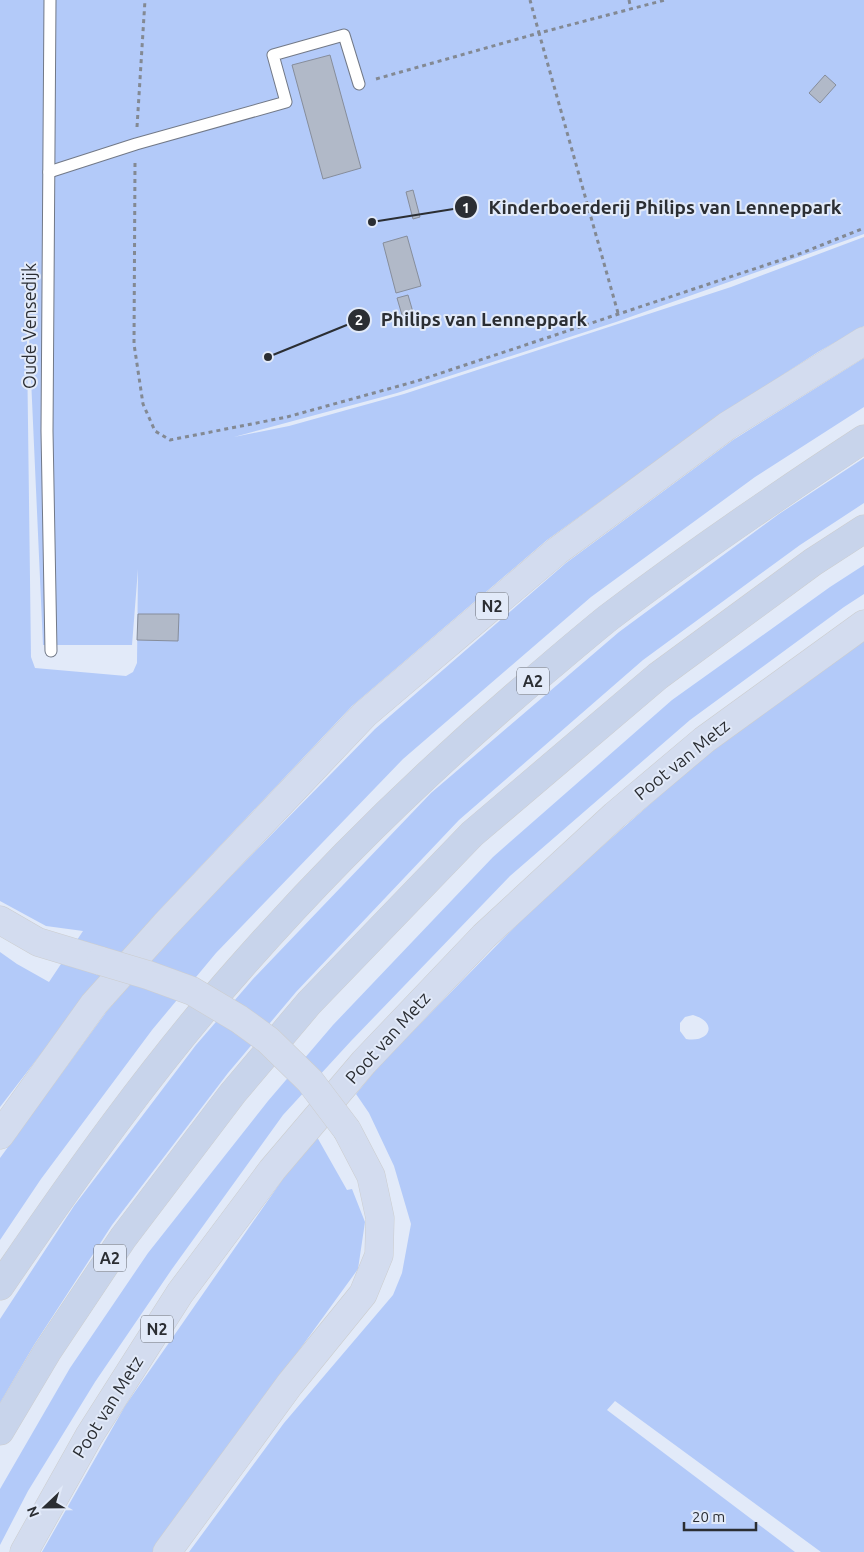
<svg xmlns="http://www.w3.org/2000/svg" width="864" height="1552" viewBox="0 0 864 1552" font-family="Ubuntu,sans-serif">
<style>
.green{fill:#b3caf9;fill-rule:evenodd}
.building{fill:#b1b9c8;stroke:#868d9b}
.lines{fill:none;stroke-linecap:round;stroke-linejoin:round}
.service-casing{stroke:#727987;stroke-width:13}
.trunk-casing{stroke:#cccdce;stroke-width:29}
.motorway-casing{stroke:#cccdce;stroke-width:29}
.path{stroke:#838993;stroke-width:3;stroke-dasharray:4 4;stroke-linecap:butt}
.service{stroke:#fff;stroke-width:11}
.trunk{stroke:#d3dcef;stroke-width:28}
.motorway{stroke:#c8d4eb;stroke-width:28}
.trunk-bridge-casing{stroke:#cccdce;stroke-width:29;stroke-linecap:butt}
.trunk-bridge{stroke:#d3dcef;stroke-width:28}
.labels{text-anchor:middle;stroke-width:4;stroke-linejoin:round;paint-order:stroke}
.shield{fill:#e2eaf9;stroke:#62666e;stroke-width:1}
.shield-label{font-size:16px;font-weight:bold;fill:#2b2e33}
.street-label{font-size:18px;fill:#2b2e33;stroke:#e2eaf9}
.leader{fill:none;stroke:#2b2e33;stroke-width:2}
.callout-dot{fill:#2b2e33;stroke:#e2eaf9;stroke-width:2}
.mark-label{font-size:15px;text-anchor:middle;font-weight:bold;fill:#fff}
.callout-label{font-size:19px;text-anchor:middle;font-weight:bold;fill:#2b2e33;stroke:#e2eaf9;stroke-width:4;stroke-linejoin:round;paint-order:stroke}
</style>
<rect width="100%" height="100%" fill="#e2eaf9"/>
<g class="green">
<path d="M 0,0 L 864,0 L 864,234 L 616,322 L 397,393 L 234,437 L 289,426 L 404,394 L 731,287 L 864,237 L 864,326 L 818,352 L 719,416 L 547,540 L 352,706 L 154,916 L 84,998 L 0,1107 L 0,952 L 17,964 L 49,982 L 83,931 L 46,926 L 0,901 ZM 26,267 L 43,645 L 132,645 L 138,569 L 137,663 L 133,672 L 126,676 L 35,668 L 31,657 Z"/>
<path d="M 864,358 L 864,407 L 755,477 L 591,597 L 403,759 L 216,953 L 152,1030 L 41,1179 L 0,1240 L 0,1158 L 107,1011 L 176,932 L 375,729 L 566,563 L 733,440 Z"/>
<path d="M 864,458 L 864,503 L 800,545 L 643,660 L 459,820 L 296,992 L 228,1073 L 112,1225 L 34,1345 L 0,1403 L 0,1319 L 74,1206 L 196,1045 L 253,979 L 431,793 L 619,632 L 779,514 Z"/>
<path d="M 864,565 L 864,594 L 844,607 L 690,720 L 510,876 L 351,1041 L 283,1115 L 172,1269 L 95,1382 L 28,1491 L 0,1545 L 0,1489 L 70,1368 L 148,1253 L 268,1101 L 333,1025 L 493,857 L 672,700 L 830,587 Z"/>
<path d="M 864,641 L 864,1552 L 821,1552 L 615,1401 L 607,1410 L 795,1552 L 189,1552 L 284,1423 L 393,1295 L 402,1273 L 411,1224 L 394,1166 L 369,1113 L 356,1094 L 378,1067 L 540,901 L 716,746 ZM 693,1015 C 718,1022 711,1043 686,1039 L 680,1031 L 680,1023 L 685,1017 Z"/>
<path d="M 317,1137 L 347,1190 L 352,1189 L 365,1222 L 358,1269 L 153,1552 L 42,1552 L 125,1406 L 303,1150 Z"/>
</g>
<g class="building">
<path d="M 330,55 L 361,168 L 323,179 L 292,65 Z"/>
<path d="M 825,75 L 836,85 L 820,103 L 809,93 Z"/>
<path d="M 413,190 L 420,217 L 413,219 L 406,192 Z"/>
<path d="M 407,236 L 421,286 L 396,293 L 383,243 Z"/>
<path d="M 408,295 L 415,319 L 404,322 L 397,298 Z"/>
<path d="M 138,614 L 179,614 L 178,641 L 137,640 Z"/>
</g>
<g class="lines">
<defs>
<g id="service">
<path d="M 50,0 L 47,431 L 51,651"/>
<path d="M 49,172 L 136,144 L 286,102 L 273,55 L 344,35 L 359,84"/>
</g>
<g id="trunk">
<path d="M 0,920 L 38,942 L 101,961"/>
<path d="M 0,1135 L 94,1004 L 165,925 L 365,714 L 557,551 L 727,426 L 864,341"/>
<path d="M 24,1552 L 89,1436 L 180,1293 L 272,1170 L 364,1062 L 484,936 L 615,815 L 704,740 L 864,624"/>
<path d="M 167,1552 L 290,1384 L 363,1294 L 379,1255 L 380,1218 L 371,1176 L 347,1130"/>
</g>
<g id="motorway">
<path d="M 0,1286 C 75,1176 152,1067 240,968 C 334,861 437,761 547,669 C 567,652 587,635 608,618 C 691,555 777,496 864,439"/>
<path d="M 0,1431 L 47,1352 L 123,1238 L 233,1093 L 309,1003 L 472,834 L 658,676 L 813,562 L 864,529"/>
</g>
</defs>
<use href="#service" class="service-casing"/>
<use href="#trunk" class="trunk-casing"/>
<use href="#motorway" class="motorway-casing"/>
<g class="path">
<path d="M 629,0 L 631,9"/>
<path d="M 376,79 L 539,33 L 530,0"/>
<path d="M 137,127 L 145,0"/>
<path d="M 135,163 L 134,344 L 143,404 L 155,431 L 170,440 L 287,417 L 417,381 L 802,253 L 864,228"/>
<path d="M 618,313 L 539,33 L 665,0"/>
</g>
<use href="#service" class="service"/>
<use href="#trunk" class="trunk"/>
<use href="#motorway" class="motorway"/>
<defs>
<path id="trunk-bridge" d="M 101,961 L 148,975 L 192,991 L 239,1019 L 268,1040 L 310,1081 L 347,1130"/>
</defs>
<use href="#trunk-bridge" class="trunk-bridge-casing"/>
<use href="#trunk-bridge" class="trunk-bridge"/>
</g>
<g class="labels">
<g class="shield">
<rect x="476" y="592.5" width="32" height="27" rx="4"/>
<rect x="517" y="667.5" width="32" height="27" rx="4"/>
<rect x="94" y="1244.5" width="32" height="27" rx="4"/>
<rect x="141" y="1315.5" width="32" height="27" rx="4"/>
</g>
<g class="shield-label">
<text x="492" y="612">N2</text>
<text x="533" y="687">A2</text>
<text x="110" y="1264">A2</text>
<text x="157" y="1335">N2</text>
</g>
<g class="street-label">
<text transform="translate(30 326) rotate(-90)" y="6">Oude Vensedijk</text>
<text transform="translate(682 760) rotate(-39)" y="6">Poot van Metz</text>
<text transform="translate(388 1038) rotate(-48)" y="6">Poot van Metz</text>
<text transform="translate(108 1407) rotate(-58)" y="6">Poot van Metz</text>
</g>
</g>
<path class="leader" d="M372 222L466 207M268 357L359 320"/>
<g class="callout-dot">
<circle cx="372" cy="222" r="5"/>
<circle cx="268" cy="357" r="5"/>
<circle cx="466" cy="207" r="12"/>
<circle cx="359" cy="320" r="12"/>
</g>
<g class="mark-label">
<text x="466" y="213">1</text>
<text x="359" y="325">2</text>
</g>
<g class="callout-label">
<text x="665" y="214">Kinderboerderij Philips van Lenneppark</text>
<text x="484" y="326">Philips van Lenneppark</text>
</g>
<g transform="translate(45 1507) rotate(248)" stroke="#e2eaf9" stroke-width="4" paint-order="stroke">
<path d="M0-4L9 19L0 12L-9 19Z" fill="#2b2e33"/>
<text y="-8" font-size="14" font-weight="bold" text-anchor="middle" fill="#2b2e33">N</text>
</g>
<path d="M684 1522v8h72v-8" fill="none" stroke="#2b2e33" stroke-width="2.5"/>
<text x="692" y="1522" font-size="15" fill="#2b2e33" stroke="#e2eaf9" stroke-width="4" paint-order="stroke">20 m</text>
</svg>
